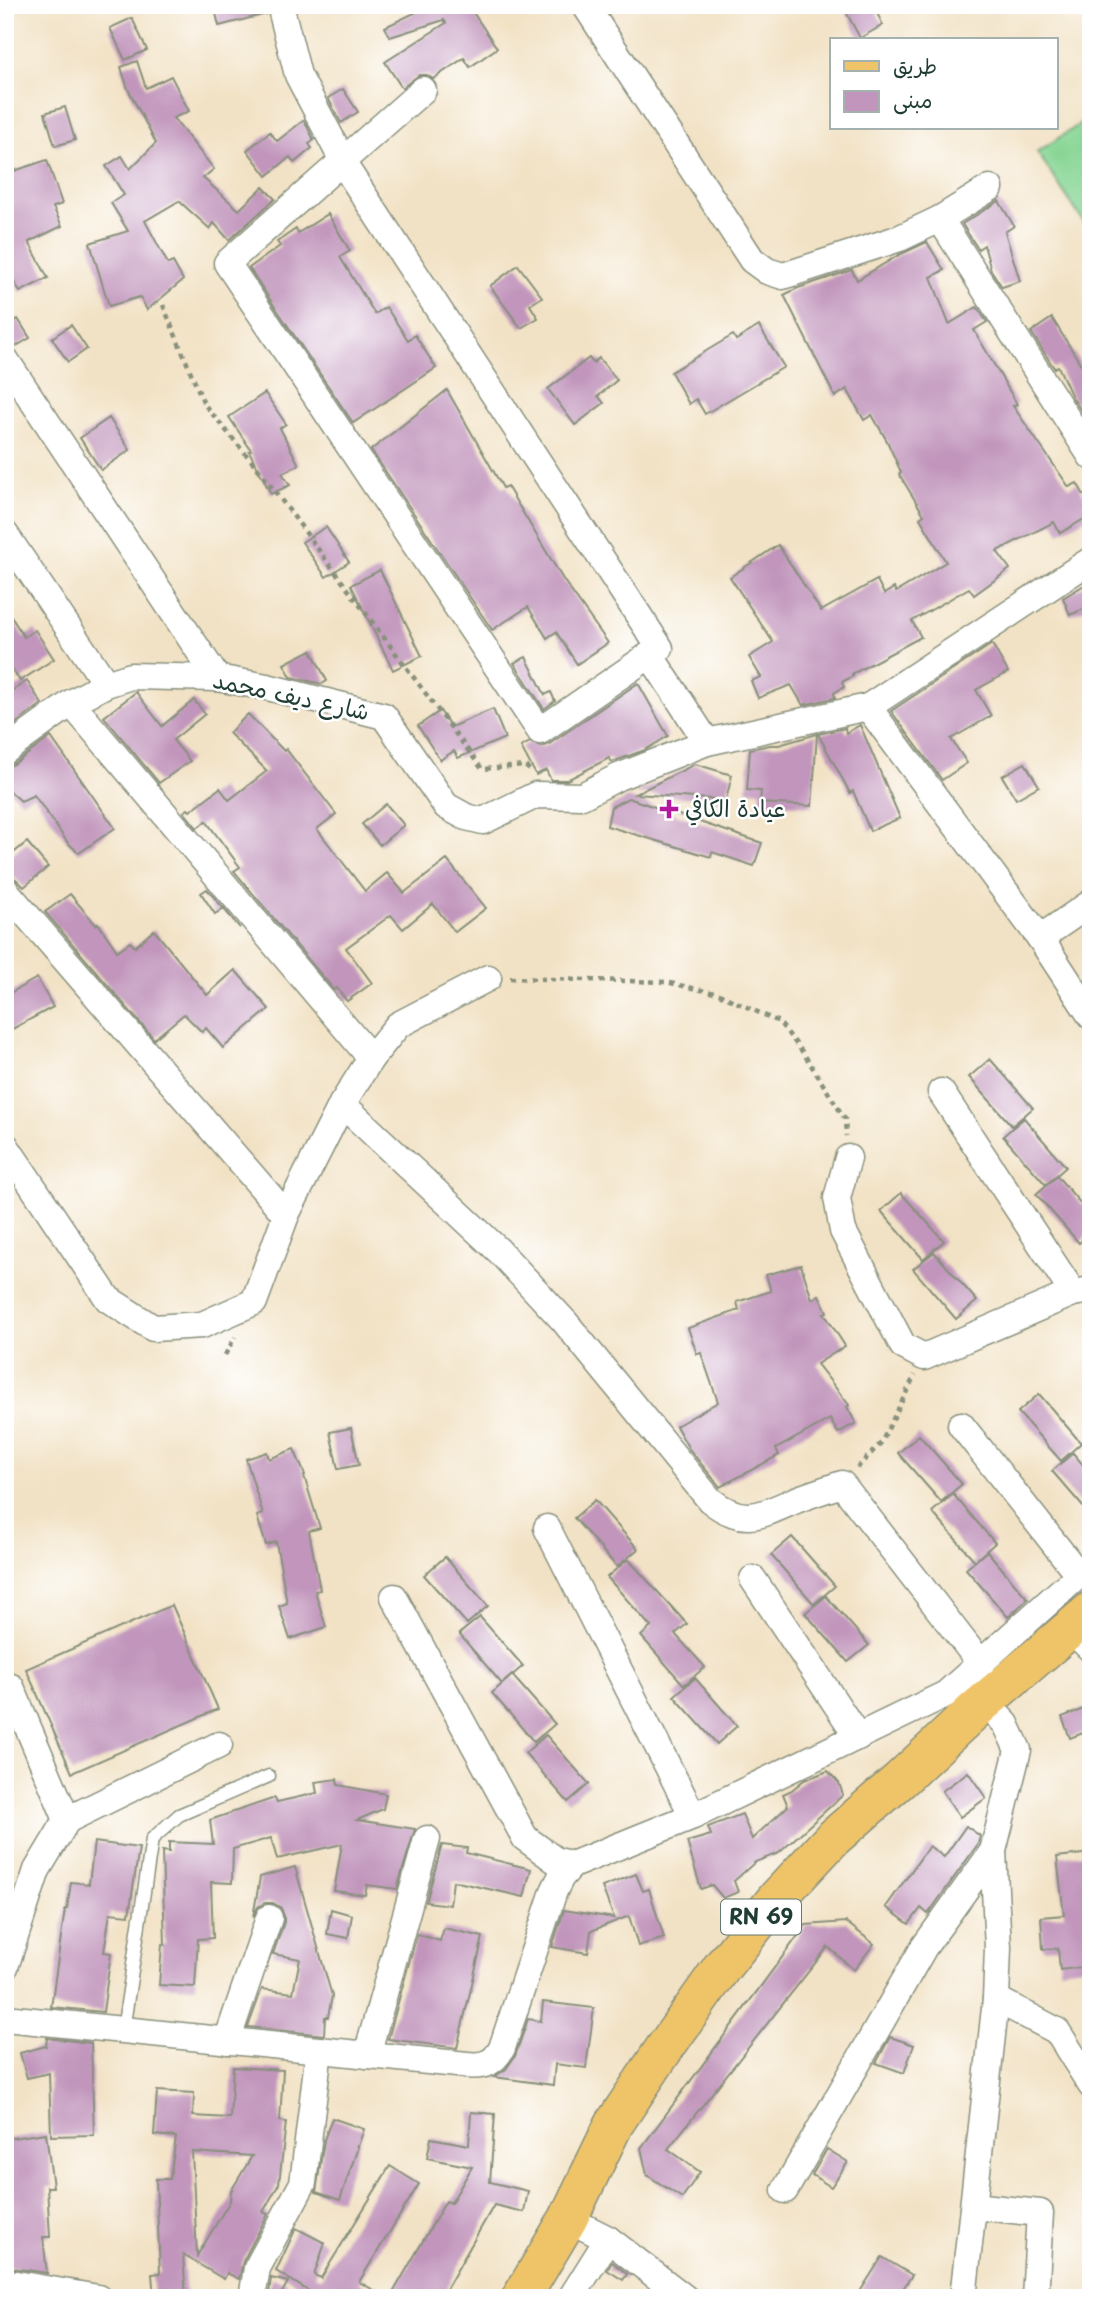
<svg xmlns="http://www.w3.org/2000/svg" width="1096" height="2303" viewBox="0 0 1096 2303" font-family="'Playpen Sans','Playpen Sans Arabic',sans-serif">
<style>
.green{fill:#87d594;stroke:#538964;stroke-width:2}
.building{fill:#c195bc;fill-rule:evenodd}
.lines{fill:none;stroke-linecap:round;stroke-linejoin:round}
.lane-casing{stroke:#88907c;stroke-width:15}
.street-casing{stroke:#88907c;stroke-width:29}
.primary-casing{stroke:#88907c;stroke-width:41}
.path{stroke:#88907c;stroke-width:4.5;stroke-dasharray:5 5;stroke-linecap:butt}
.lane{stroke:#fff;stroke-width:12}
.street{stroke:#fff;stroke-width:26}
.primary{stroke:#efc469;stroke-width:38}
.poi-dot{fill:#b5179e;stroke:#fff;stroke-width:2.5}
.labels{text-anchor:middle;stroke-width:5;stroke-linejoin:round;paint-order:stroke}
.shield{fill:#fff;stroke:#627771;stroke-width:2}
.shield-label{font-size:21px;font-weight:bold;fill:#1f3d34}
.street-label{font-size:23px;fill:#1f3d34;stroke:#fff}
.poi-label{font-size:23px;fill:#1f3d34;stroke:#fff;text-anchor:start}
</style>
<rect width="100%" height="100%" fill="#fff"/>
<filter id="ink" filterUnits="userSpaceOnUse"><feTurbulence type="fractalNoise" baseFrequency=".0143" numOctaves="2"/><feDisplacementMap in="SourceGraphic" scale="14" xChannelSelector="R" yChannelSelector="G"/><feConvolveMatrix kernelMatrix="1 2 1 2 8 2 1 2 1" color-interpolation-filters="sRGB"/></filter>
<filter id="wash" filterUnits="userSpaceOnUse"><feTurbulence type="fractalNoise" baseFrequency=".00686" numOctaves="4" result="noise"/><feDisplacementMap in="SourceGraphic" scale="28" xChannelSelector="R" yChannelSelector="G"/><feGaussianBlur stdDeviation="1.57" result="paint"/><feColorMatrix in="noise" values="0 0 0 0 0 0 0 0 0 0 0 0 0 0 0 0 0 1.4 0 .05"/><feComposite in="paint" operator="in"/></filter>
<g filter="url(#wash)">
<rect width="100%" height="100%" fill="#f2e2c5"/>
<path class="green" d="M 1091,117 L 1091,233 L 1037,152 Z"/>
<g id="blocks">
<g class="building">
<path d="M 214,5 L 265,5 L 266,14 L 219,26 Z"/>
<path d="M 431,5 L 477,5 L 478,9 L 472,11 L 497,48 L 470,67 L 464,58 L 433,79 L 427,75 L 419,75 L 402,88 L 385,62 L 446,23 L 444,20 L 390,37 L 385,27 Z"/>
<path d="M 859,5 L 873,5 L 883,25 L 860,38 L 846,12 Z"/>
<path d="M 132,18 L 147,50 L 125,60 L 110,28 Z"/>
<path d="M 137,61 L 146,88 L 171,76 L 189,111 L 173,118 L 214,169 L 203,178 L 239,210 L 263,187 L 275,199 L 229,240 L 214,223 L 210,229 L 179,201 L 145,221 L 168,264 L 173,262 L 183,280 L 147,310 L 140,297 L 109,306 L 90,243 L 128,231 L 111,203 L 124,195 L 106,166 L 122,156 L 130,169 L 156,143 L 128,89 L 121,67 Z"/>
<path d="M 343,89 L 358,112 L 341,123 L 328,98 Z"/>
<path d="M 65,107 L 75,140 L 55,146 L 45,113 Z"/>
<path d="M 304,120 L 314,140 L 309,144 L 312,148 L 294,163 L 290,157 L 267,176 L 247,150 L 270,132 L 277,141 Z"/>
<path d="M 47,160 L 62,204 L 53,207 L 62,226 L 29,242 L 48,278 L 20,292 L 11,276 L 5,279 L 5,174 Z"/>
<path d="M 999,201 L 1014,226 L 1005,232 L 1020,281 L 1002,287 L 991,270 L 984,245 L 978,249 L 962,224 Z"/>
<path d="M 328,214 L 350,251 L 340,257 L 375,314 L 386,307 L 408,340 L 415,335 L 436,368 L 353,423 L 249,268 L 280,246 L 277,242 L 296,229 L 298,233 Z"/>
<path d="M 927,242 L 944,270 L 931,277 L 949,324 L 977,307 L 987,322 L 974,330 L 1017,404 L 1013,406 L 1069,487 L 1077,483 L 1091,507 L 1091,515 L 1060,533 L 1054,522 L 997,551 L 1010,569 L 974,595 L 969,588 L 912,621 L 921,637 L 852,674 L 853,676 L 842,682 L 844,687 L 834,693 L 835,698 L 803,705 L 791,685 L 758,698 L 751,681 L 761,677 L 749,657 L 773,642 L 730,577 L 778,545 L 821,611 L 877,580 L 884,594 L 894,588 L 896,592 L 946,562 L 920,518 L 924,515 L 899,474 L 901,472 L 887,441 L 872,415 L 864,420 L 847,389 L 835,397 L 784,295 L 798,288 L 852,270 L 857,280 L 899,255 Z"/>
<path d="M 518,265 L 542,297 L 530,305 L 538,318 L 521,328 L 490,286 Z"/>
<path d="M 1052,318 L 1085,371 L 1091,368 L 1091,426 L 1072,397 L 1058,366 L 1054,368 L 1031,332 Z"/>
<path d="M 18,319 L 30,338 L 15,347 L 5,343 L 5,327 Z"/>
<path d="M 71,325 L 87,349 L 68,362 L 52,338 Z"/>
<path d="M 759,326 L 784,367 L 705,414 L 696,399 L 689,404 L 671,372 L 733,335 L 736,340 Z"/>
<path d="M 589,358 L 593,363 L 599,358 L 617,380 L 598,396 L 604,403 L 575,425 L 548,389 Z"/>
<path d="M 447,390 L 503,488 L 507,486 L 564,581 L 608,643 L 577,664 L 556,632 L 547,638 L 528,607 L 492,630 L 371,450 Z"/>
<path d="M 265,393 L 286,424 L 280,428 L 299,465 L 282,473 L 290,485 L 271,494 L 249,451 L 251,450 L 229,417 Z"/>
<path d="M 109,418 L 130,450 L 101,470 L 80,438 Z"/>
<path d="M 326,527 L 349,562 L 326,577 L 302,542 Z"/>
<path d="M 380,570 L 422,656 L 393,670 L 351,585 Z"/>
<path d="M 1091,581 L 1091,606 L 1070,615 L 1063,598 Z"/>
<path d="M 5,607 L 24,637 L 35,630 L 54,659 L 20,681 L 5,658 Z"/>
<path d="M 992,644 L 1008,672 L 976,690 L 991,716 L 951,739 L 967,763 L 942,780 L 891,711 Z"/>
<path d="M 311,650 L 327,681 L 322,684 L 291,677 L 284,664 Z"/>
<path d="M 526,657 L 545,695 L 551,692 L 555,701 L 544,709 L 514,663 Z"/>
<path d="M 27,681 L 42,704 L 11,727 L 5,719 L 5,695 Z"/>
<path d="M 638,683 L 668,736 L 645,750 L 612,762 L 609,758 L 567,780 L 551,780 L 546,770 L 536,775 L 521,747 L 530,742 L 541,747 L 549,744 Z"/>
<path d="M 136,692 L 162,726 L 194,700 L 205,714 L 173,740 L 190,761 L 159,783 L 104,717 Z"/>
<path d="M 493,709 L 505,738 L 458,758 L 454,751 L 440,760 L 418,726 L 440,711 L 451,727 Z"/>
<path d="M 248,714 L 284,751 L 286,749 L 336,814 L 317,829 L 365,891 L 387,873 L 404,893 L 447,860 L 486,908 L 455,932 L 433,904 L 403,929 L 391,915 L 346,948 L 372,983 L 347,1001 L 337,988 L 334,990 L 234,871 L 240,867 L 206,821 L 197,828 L 184,812 L 188,809 L 190,811 L 220,788 L 229,800 L 267,771 L 229,733 Z"/>
<path d="M 860,725 L 900,818 L 870,831 L 853,791 L 850,793 L 818,734 L 845,728 L 846,733 Z"/>
<path d="M 817,734 L 812,806 L 760,803 L 761,791 L 747,790 L 750,749 L 770,745 L 779,745 Z"/>
<path d="M 51,737 L 115,828 L 79,853 L 68,843 L 34,795 L 21,801 L 5,787 L 5,767 L 14,764 Z"/>
<path d="M 1025,763 L 1039,786 L 1016,799 L 1002,776 Z"/>
<path d="M 695,764 L 732,775 L 726,800 L 635,794 Z"/>
<path d="M 628,798 L 762,843 L 754,866 L 712,852 L 711,857 L 607,826 L 611,807 Z"/>
<path d="M 386,804 L 404,825 L 380,845 L 362,824 Z"/>
<path d="M 27,842 L 48,867 L 24,887 L 16,879 L 5,875 L 5,860 Z"/>
<path d="M 207,889 L 240,928 L 224,908 L 215,914 L 201,893 Z"/>
<path d="M 70,894 L 96,925 L 98,923 L 117,951 L 130,942 L 135,947 L 154,930 L 207,995 L 235,970 L 269,1009 L 223,1048 L 206,1028 L 202,1032 L 184,1014 L 154,1039 L 45,912 Z"/>
<path d="M 37,978 L 53,1007 L 5,1033 L 5,996 Z"/>
<path d="M 990,1059 L 1033,1108 L 1012,1126 L 969,1077 Z"/>
<path d="M 1024,1118 L 1066,1167 L 1046,1185 L 1003,1136 Z"/>
<path d="M 1057,1176 L 1082,1205 L 1091,1199 L 1091,1233 L 1079,1243 L 1036,1194 Z"/>
<path d="M 901,1193 L 944,1241 L 923,1259 L 881,1211 Z"/>
<path d="M 934,1252 L 977,1301 L 956,1319 L 913,1269 Z"/>
<path d="M 801,1265 L 812,1299 L 819,1295 L 827,1312 L 824,1313 L 845,1346 L 817,1364 L 849,1405 L 847,1407 L 856,1423 L 838,1433 L 830,1419 L 776,1449 L 779,1455 L 720,1487 L 689,1449 L 676,1426 L 718,1402 L 701,1353 L 697,1354 L 688,1328 L 739,1310 L 737,1302 L 771,1291 L 766,1275 Z"/>
<path d="M 1039,1394 L 1081,1443 L 1061,1461 L 1018,1412 Z"/>
<path d="M 351,1428 L 359,1465 L 338,1469 L 330,1432 Z"/>
<path d="M 919,1435 L 962,1484 L 941,1502 L 898,1453 Z"/>
<path d="M 294,1449 L 305,1475 L 304,1476 L 320,1528 L 309,1531 L 320,1590 L 315,1591 L 326,1627 L 290,1639 L 279,1606 L 287,1603 L 276,1542 L 266,1545 L 257,1516 L 263,1514 L 246,1459 L 267,1452 L 269,1459 Z"/>
<path d="M 1073,1453 L 1091,1474 L 1091,1516 L 1052,1471 Z"/>
<path d="M 953,1494 L 995,1543 L 975,1561 L 932,1512 Z"/>
<path d="M 595,1500 L 638,1549 L 617,1567 L 574,1518 Z"/>
<path d="M 792,1537 L 835,1586 L 814,1604 L 771,1555 Z"/>
<path d="M 987,1551 L 1028,1599 L 1008,1617 L 966,1569 Z"/>
<path d="M 445,1557 L 488,1606 L 467,1624 L 424,1575 Z"/>
<path d="M 628,1559 L 687,1624 L 675,1634 L 705,1667 L 684,1685 L 641,1636 L 651,1627 L 607,1577 Z"/>
<path d="M 826,1596 L 869,1645 L 848,1662 L 805,1613 Z"/>
<path d="M 172,1605 L 218,1709 L 72,1773 L 26,1669 Z"/>
<path d="M 480,1617 L 523,1666 L 502,1684 L 459,1634 Z"/>
<path d="M 512,1675 L 555,1724 L 534,1742 L 492,1693 Z"/>
<path d="M 695,1678 L 737,1726 L 717,1744 L 674,1696 Z"/>
<path d="M 1086,1708 L 1091,1721 L 1091,1730 L 1070,1738 L 1062,1717 Z"/>
<path d="M 546,1735 L 589,1784 L 568,1802 L 525,1753 Z"/>
<path d="M 828,1771 L 839,1783 L 843,1795 L 779,1853 L 755,1862 L 734,1881 L 738,1892 L 723,1898 L 712,1885 L 701,1889 L 687,1842 L 711,1835 L 708,1827 L 742,1814 L 752,1839 L 788,1806 L 783,1794 L 792,1790 L 804,1780 Z"/>
<path d="M 968,1772 L 986,1798 L 960,1817 L 942,1791 Z"/>
<path d="M 337,1779 L 338,1785 L 386,1794 L 383,1809 L 357,1820 L 415,1829 L 397,1889 L 367,1885 L 365,1895 L 334,1891 L 342,1844 L 277,1859 L 271,1838 L 233,1849 L 232,1883 L 211,1882 L 213,1938 L 198,1939 L 195,1987 L 159,1985 L 162,1944 L 165,1945 L 162,1851 L 169,1852 L 169,1842 L 213,1844 L 210,1820 L 275,1798 L 277,1802 L 317,1793 L 315,1782 Z"/>
<path d="M 966,1826 L 980,1836 L 978,1844 L 928,1914 L 921,1908 L 909,1924 L 886,1907 L 929,1846 L 944,1857 Z"/>
<path d="M 94,1842 L 139,1848 L 129,1915 L 110,1913 L 104,1952 L 111,1953 L 103,2012 L 51,2007 L 65,1909 L 67,1909 L 71,1882 L 89,1884 Z"/>
<path d="M 442,1845 L 467,1848 L 466,1853 L 531,1869 L 524,1897 L 453,1881 L 450,1905 L 426,1902 Z"/>
<path d="M 1091,1853 L 1091,1966 L 1060,1970 L 1058,1948 L 1043,1949 L 1041,1917 L 1064,1915 L 1057,1857 Z"/>
<path d="M 295,1867 L 332,1996 L 328,2017 L 325,2017 L 324,2035 L 248,2027 L 262,1989 L 293,1993 L 300,1959 L 273,1954 L 284,1922 L 284,1916 L 281,1908 L 273,1903 L 265,1903 L 258,1907 L 253,1917 L 260,1877 Z"/>
<path d="M 636,1874 L 643,1891 L 649,1889 L 664,1938 L 638,1946 L 629,1916 L 591,1931 L 588,1953 L 552,1947 L 564,1910 L 614,1918 L 602,1887 Z"/>
<path d="M 331,1909 L 352,1915 L 348,1938 L 327,1934 Z"/>
<path d="M 846,1922 L 874,1944 L 854,1970 L 828,1947 L 668,2149 L 700,2172 L 682,2198 L 647,2175 L 641,2148 L 806,1925 Z"/>
<path d="M 444,1928 L 483,1937 L 457,2048 L 388,2039 L 417,1934 L 440,1941 Z"/>
<path d="M 543,2002 L 594,2008 L 586,2068 L 555,2064 L 553,2085 L 494,2077 L 506,2069 L 515,2056 L 528,2019 L 541,2021 Z"/>
<path d="M 890,2037 L 914,2045 L 904,2073 L 876,2063 Z"/>
<path d="M 47,2038 L 91,2043 L 94,2135 L 51,2136 L 49,2073 L 27,2078 L 20,2053 L 46,2046 Z"/>
<path d="M 233,2067 L 283,2070 L 280,2121 L 286,2122 L 279,2184 L 263,2212 L 268,2214 L 243,2261 L 239,2279 L 227,2273 L 224,2279 L 183,2255 L 186,2298 L 154,2298 L 152,2274 L 160,2273 L 156,2179 L 170,2179 L 176,2137 L 154,2135 L 157,2091 L 194,2093 L 193,2116 L 230,2118 ZM 192,2152 L 252,2156 L 231,2191 L 230,2201 L 197,2256 Z"/>
<path d="M 471,2112 L 495,2114 L 490,2182 L 528,2191 L 524,2212 L 494,2205 L 441,2298 L 390,2298 L 446,2201 L 451,2203 L 472,2167 L 427,2158 L 431,2138 L 469,2145 Z"/>
<path d="M 332,2118 L 364,2129 L 358,2146 L 356,2146 L 358,2147 L 340,2200 L 316,2192 L 324,2140 Z"/>
<path d="M 46,2133 L 53,2187 L 47,2187 L 50,2237 L 43,2237 L 47,2273 L 5,2267 L 5,2139 Z"/>
<path d="M 827,2149 L 848,2162 L 831,2187 L 812,2175 Z"/>
<path d="M 390,2166 L 419,2184 L 359,2282 L 388,2298 L 320,2298 L 276,2271 L 296,2228 L 325,2243 L 314,2275 L 321,2278 Z"/>
<path d="M 882,2257 L 912,2275 L 897,2298 L 856,2298 Z"/>
<path d="M 612,2262 L 627,2274 L 623,2280 L 607,2270 Z"/>
<path d="M 271,2278 L 288,2282 L 279,2298 L 269,2294 Z"/>
</g>
</g>
</g>
<g filter="url(#ink)">
<use href="#blocks" fill-opacity="0" stroke="#88907c" stroke-width="2"/>
<g class="lines">
<defs>
<path id="lane" d="M 123,2030 L 152,1839 L 179,1815 L 269,1776"/>
<g id="street">
<path d="M 280,5 L 298,75 L 343,161 L 346,168 L 660,648 L 540,731 L 227,263 L 423,90"/>
<path d="M 585,5 L 752,260 L 767,271 L 783,276 L 900,238 L 940,219 L 990,188"/>
<path d="M 940,219 L 1091,456"/>
<path d="M 5,359 L 217,678"/>
<path d="M 5,534 L 106,684"/>
<path d="M 1091,560 L 868,707 L 1040,938 L 1091,1016"/>
<path d="M 650,655 L 707,742"/>
<path d="M 71,703 L 371,1058"/>
<path d="M 5,751 L 71,703 L 106,684 L 131,676 L 217,678 L 267,687 L 384,716 L 446,806 L 466,817 L 483,821 L 536,795 L 582,796 L 618,777 L 707,742 L 868,707"/>
<path d="M 5,890 L 286,1215"/>
<path d="M 1040,938 L 1091,903"/>
<path d="M 941,1092 L 1073,1293"/>
<path d="M 342,1104 L 499,1251 L 565,1322 L 710,1500 C 744,1527 761,1515 796,1500 C 811,1494 827,1489 842,1484 L 981,1664"/>
<path d="M 5,1145 L 108,1299 L 153,1328 L 202,1325 L 254,1302 L 286,1215 L 342,1104 L 371,1058 L 398,1025 L 488,978"/>
<path d="M 848,1158 L 837,1198 L 843,1231 L 903,1346 L 924,1357 L 1073,1293 L 1091,1290"/>
<path d="M 961,1425 L 1079,1575"/>
<path d="M 547,1528 L 693,1816"/>
<path d="M 753,1579 L 858,1737"/>
<path d="M 394,1597 L 525,1838 L 555,1860 L 572,1865"/>
<path d="M 1070,1629 L 1091,1649"/>
<path d="M 11,1687 L 67,1820 L 219,1745"/>
<path d="M 5,1967 L 37,1870 L 67,1820"/>
<path d="M 996,1999 L 1057,2031 L 1091,2085"/>
<path d="M 5,2018 L 467,2065 C 484,2067 494,2063 502,2048 L 554,1891 L 561,1877 L 572,1865 L 693,1816 L 946,1694 L 1091,1564"/>
<path d="M 227,2041 L 269,1918"/>
<path d="M 367,2055 L 427,1839"/>
<path d="M 785,2190 L 924,1947 L 993,1851"/>
<path d="M 974,2206 L 1040,2213 L 1035,2298"/>
<path d="M 568,2219 L 608,2239 L 685,2298"/>
<path d="M 5,2282 L 98,2298"/>
<path d="M 252,2298 L 257,2268 L 303,2183 L 319,2050"/>
<path d="M 571,2298 L 608,2239"/>
<path d="M 963,2298 L 996,1999 L 998,1948 L 993,1851 L 1018,1750 L 1006,1724 L 985,1702"/>
</g>
<path id="primary" d="M 521,2298 L 568,2219 L 614,2124 L 662,2052 L 722,1967 L 776,1899 L 832,1839 L 900,1780 L 976,1709 L 1091,1611"/>
</defs>
<use href="#lane" class="lane-casing"/>
<use href="#street" class="street-casing"/>
<use href="#primary" class="primary-casing"/>
<g class="path">
<path d="M 163,305 L 204,404 L 259,470 L 482,769 L 525,766 L 532,772"/>
<path d="M 510,978 L 666,982 L 719,994 L 779,1022 L 804,1054 L 845,1119 L 846,1136"/>
<path d="M 225,1355 L 235,1337"/>
<path d="M 857,1468 L 881,1443 L 915,1375"/>
</g>
<use href="#lane" class="lane"/>
<use href="#street" class="street"/>
<use href="#primary" class="primary"/>
</g>
</g>
<path class="poi-dot" d="M665.5 798.5h7v7h7v7h-7v7h-7v-7h-7v-7h7z"/>
<g class="labels">
<rect class="shield" x="721" y="1899.5" width="80" height="35" rx="5"/>
<g class="shield-label">
<text x="761" y="1924">RN 69</text>
</g>
<g class="street-label">
<text transform="translate(291 696) rotate(12)" y="8">شارع ديف محمد</text>
</g>
<g class="poi-label">
<text x="685" y="817">عيادة الكافي</text>
</g>
</g>
<rect width="1096" height="2303" fill="none" stroke="#fff" stroke-width="28"/>
<rect x="830" y="38" width="228" height="91" fill="#ffffff" stroke="#a5b1ae" stroke-width="2"/>
<rect x="844" y="61" width="35" height="10" fill="#efc469" stroke="#a5b1ae" stroke-width="2"/>
<text x="893" y="74" font-size="21" fill="#1f3d34">طريق</text>
<rect x="844" y="91" width="35" height="21" fill="#c195bc" stroke="#a5b1ae" stroke-width="2"/>
<text x="893" y="108" font-size="21" fill="#1f3d34">مبنى</text>
</svg>
